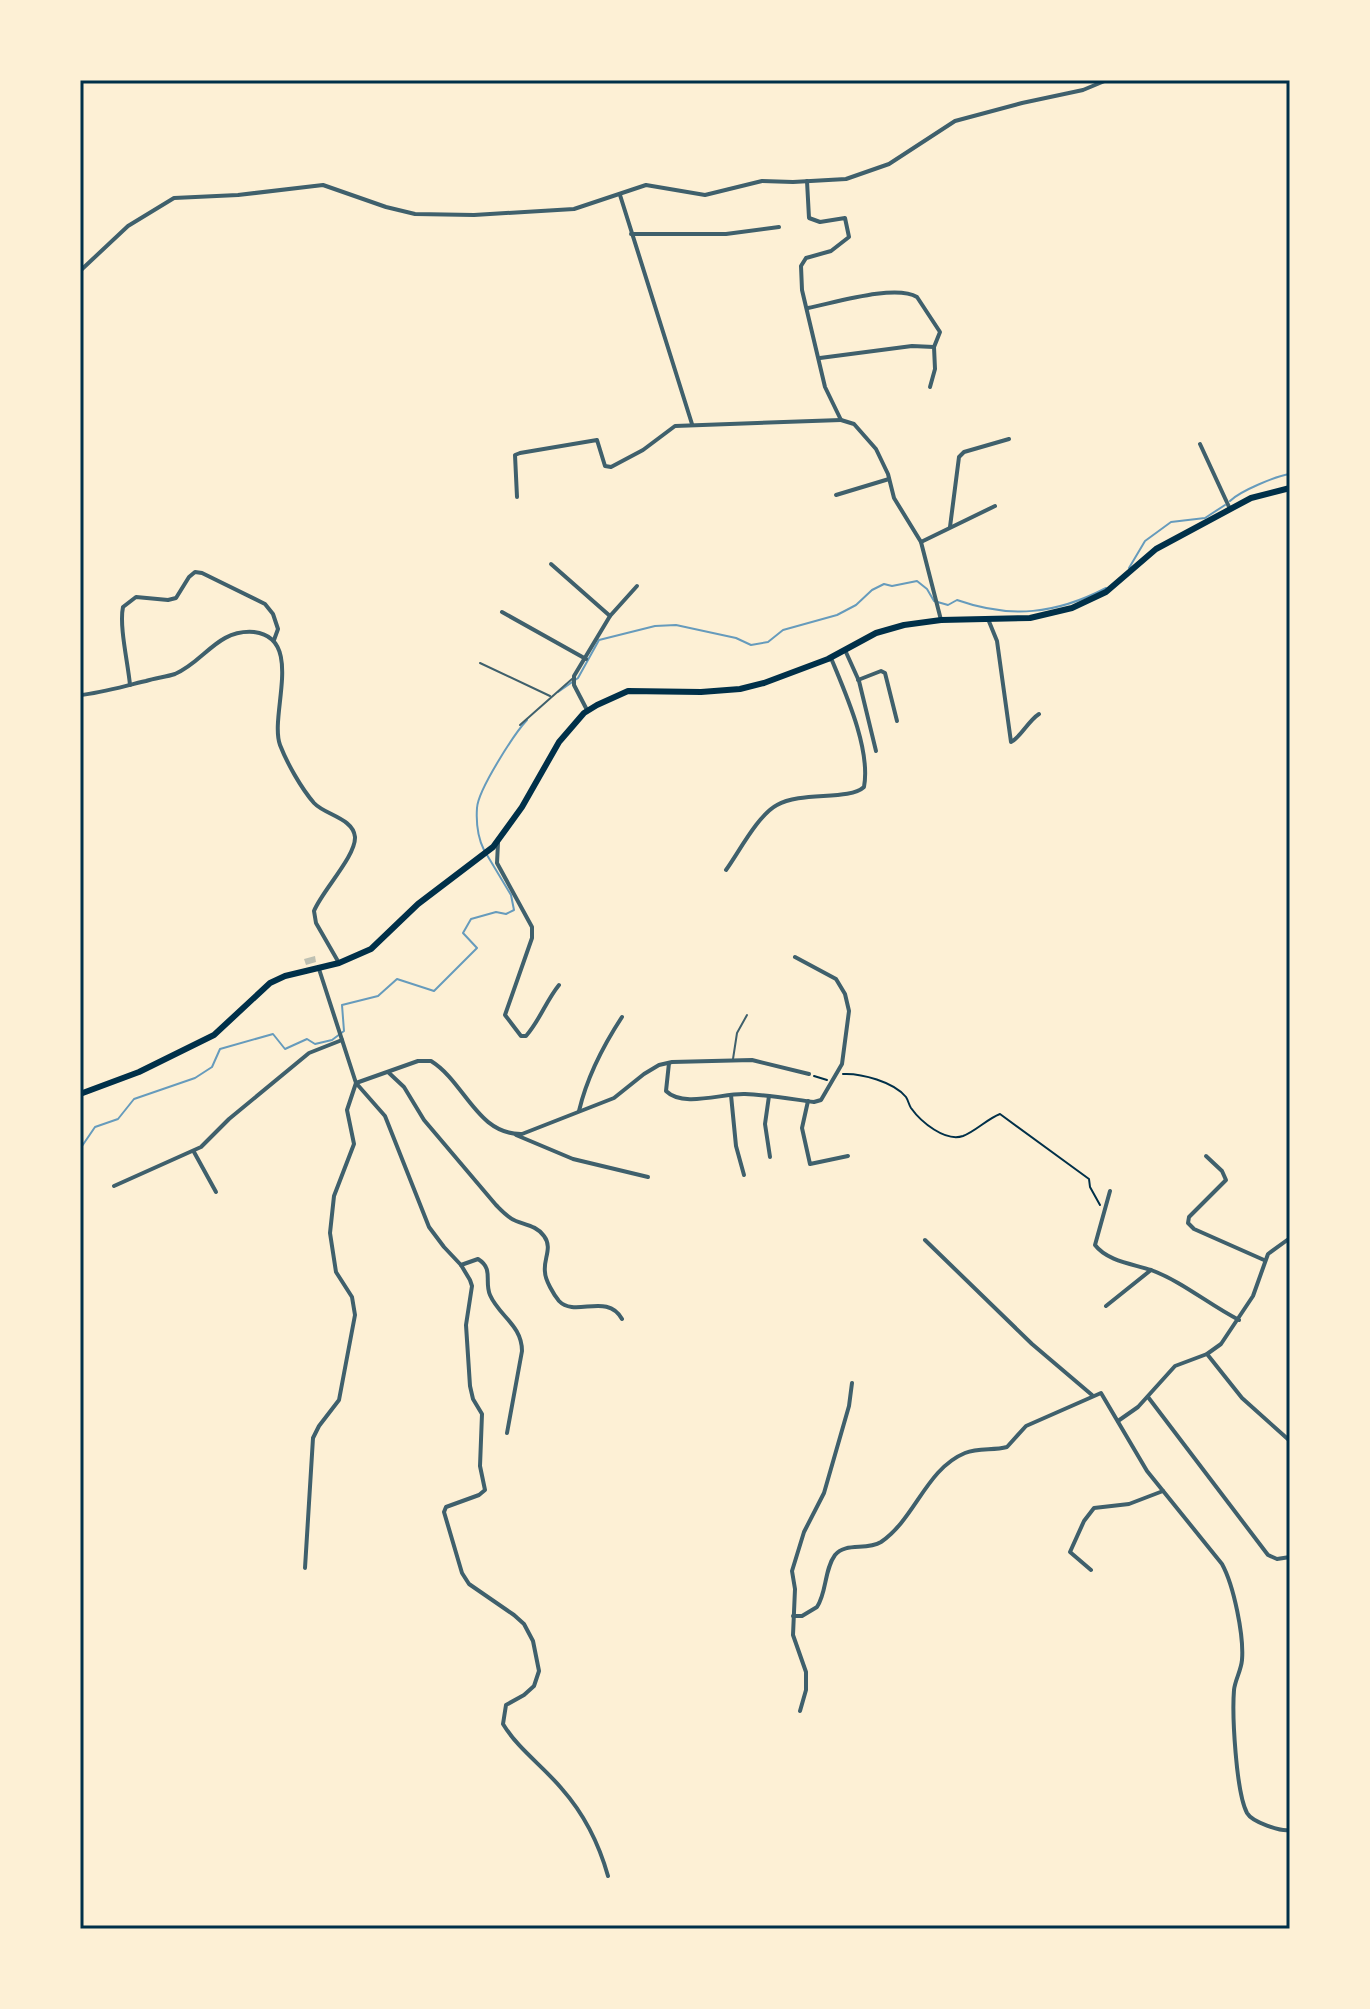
<svg xmlns="http://www.w3.org/2000/svg" width="1370" height="2009" viewBox="0 0 1370 2009" font-family="'Asap Condensed',sans-serif">
<style>
.lines{fill:none;stroke-linecap:round;stroke-linejoin:round}
.stream{stroke:#669bbc;stroke-width:2}
.building{fill:#bec0b2}
.path{stroke:#003049;stroke-width:2}
.service{stroke:#3f606c;stroke-width:2}
.minor{stroke:#3f606c;stroke-width:4}
.primary{stroke:#003049;stroke-width:6}
.neatline{fill:none;stroke:#003049;stroke-width:3}
</style>
<rect width="100%" height="100%" fill="#fdf0d5"/>
<g class="lines">
<g class="stream">
<path d="M 1230,501 C 1240,491 1276,476 1290,474"/>
<path d="M 1129,568 L 1145,541 L 1171,522 L 1205,518 L 1225,505"/>
<path d="M 558,692 L 578,678 L 599,640 L 655,626 L 676,625 L 736,638 L 751,645 L 768,642 L 783,630 L 837,615 L 856,605 L 872,590 L 884,584 L 892,586 L 917,581 L 927,589 L 934,601 L 948,605 L 957,600 C 1011,619 1056,614 1106,588"/>
<path d="M 484,850 C 477,836 476,823 477,808 C 478,790 514,734 527,720"/>
<path d="M 80,1149 L 95,1127 L 118,1119 L 134,1099 L 195,1078 L 212,1067 L 220,1049 L 273,1034 L 285,1049 L 307,1039 L 315,1044 L 332,1040 L 344,1031 L 342,1005 L 378,996 L 397,979 L 434,991 L 477,948 L 463,933 L 471,919 L 496,912 L 506,914 L 514,910 L 511,895 L 487,855"/>
</g>
</g>
<path class="building" d="M 315,956 L 316,962 L 306,965 L 304,959 Z"/>
<g class="lines">
<g class="path">
<path d="M 843,1074 C 861,1073 894,1082 906,1097 C 908,1100 909,1105 911,1108 C 921,1122 945,1142 963,1136 C 976,1131 987,1119 1000,1114 L 1089,1179 L 1090,1187 L 1100,1205"/>
<path d="M 814,1076 L 827,1080"/>
</g>
<g class="service">
<path d="M 480,663 L 550,696"/>
<path d="M 520,725 L 572,679"/>
<path d="M 733,1059 L 737,1033 L 747,1015"/>
</g>
<g class="minor">
<path d="M 807,181 L 809,218 L 820,222 L 845,218 L 849,237 L 831,251 L 806,258 L 801,266 L 802,290 L 825,387 L 841,420 L 854,424 L 876,449 L 888,474 L 894,498 L 921,542 L 941,620"/>
<path d="M 620,195 L 692,424"/>
<path d="M 631,234 L 726,234 L 779,227"/>
<path d="M 80,271 L 128,226 L 174,198 L 238,195 L 323,185 L 386,207 L 415,214 L 474,215 L 574,209 L 646,185 L 705,195 L 762,181 L 793,182 L 846,179 L 889,164 L 955,121 L 1022,103 L 1083,90 L 1107,80"/>
<path d="M 808,308 C 834,303 895,284 917,297 L 940,332 L 934,347 L 935,369 L 930,387"/>
<path d="M 820,358 L 912,346 L 934,347"/>
<path d="M 1200,444 L 1230,509"/>
<path d="M 836,495 L 889,479"/>
<path d="M 517,497 L 515,455 L 520,453 L 597,440 L 605,466 L 611,467 L 643,450 L 675,426 L 841,420"/>
<path d="M 950,527 L 959,457 L 964,452 L 1009,439"/>
<path d="M 921,542 L 995,506"/>
<path d="M 551,564 L 610,616"/>
<path d="M 502,612 L 586,659"/>
<path d="M 988,619 L 997,641 L 1011,742 C 1021,737 1028,721 1039,714"/>
<path d="M 845,650 L 859,681 L 876,751"/>
<path d="M 858,680 L 881,671 L 885,673 L 897,721"/>
<path d="M 130,685 C 128,663 119,626 123,607 L 136,597 L 168,600 L 176,598 L 189,577 L 195,572 L 202,573 L 265,604 L 273,614 L 278,629 L 274,640"/>
<path d="M 80,695 C 102,693 124,686 146,681 C 155,678 166,677 175,674 C 204,662 217,629 254,632 C 305,638 269,715 280,745 C 287,763 301,788 314,803 C 325,815 353,818 355,837 C 356,856 322,891 314,911 L 316,923 L 339,963"/>
<path d="M 587,710 L 574,685 L 574,676 L 610,616 L 637,586"/>
<path d="M 498,843 L 497,863 L 532,927 L 532,938 L 505,1015 L 521,1036 L 526,1036 C 540,1020 546,1001 559,985"/>
<path d="M 726,870 C 739,852 758,815 777,805 C 801,791 849,801 864,787 C 871,749 845,692 831,658"/>
<path d="M 319,969 L 356,1083 L 385,1116 L 429,1227 L 444,1247 L 461,1265 L 470,1280 L 472,1286 L 466,1325 L 470,1386 L 473,1399 L 482,1414 L 480,1466 L 485,1490 L 479,1495 L 446,1507 L 444,1512 L 462,1573 L 469,1584 L 514,1615 L 524,1624 L 533,1641 L 539,1671 L 534,1686 L 524,1695 L 506,1705 L 503,1724 C 518,1749 543,1766 562,1789 C 584,1814 599,1844 608,1876"/>
<path d="M 669,1063 L 666,1091 C 683,1108 723,1093 745,1094 C 768,1095 791,1099 814,1102 L 821,1100 L 842,1064 L 849,1011 L 845,994 L 836,979 L 795,957"/>
<path d="M 388,1072 L 404,1087 L 424,1120 L 496,1205 C 502,1211 508,1218 516,1221 C 526,1225 537,1226 544,1236 C 553,1248 543,1259 545,1272 C 545,1280 554,1295 559,1301 C 575,1318 607,1292 622,1319"/>
<path d="M 356,1083 L 418,1061 L 431,1061 C 465,1082 477,1135 522,1134 L 614,1098 L 644,1074 L 659,1065 L 672,1062 L 752,1060 L 809,1074"/>
<path d="M 731,1095 L 736,1146 L 744,1175"/>
<path d="M 769,1096 L 765,1124 L 770,1157"/>
<path d="M 808,1101 L 802,1128 L 810,1164 L 848,1156"/>
<path d="M 579,1111 C 587,1077 603,1046 622,1017"/>
<path d="M 516,1135 L 573,1159 L 648,1177"/>
<path d="M 194,1152 L 216,1192"/>
<path d="M 1206,1156 L 1222,1171 L 1226,1180 L 1189,1217 L 1188,1223 L 1194,1229 L 1264,1260"/>
<path d="M 114,1186 L 201,1147 L 229,1119 L 309,1053 L 342,1040"/>
<path d="M 1110,1191 L 1095,1245 C 1107,1261 1133,1264 1151,1270 C 1183,1282 1208,1304 1239,1320"/>
<path d="M 925,1240 L 1032,1344 L 1092,1395"/>
<path d="M 461,1265 L 478,1259 C 494,1269 484,1281 490,1295 C 499,1316 522,1325 522,1351 L 507,1433"/>
<path d="M 1106,1306 L 1151,1270"/>
<path d="M 1207,1354 L 1242,1398 L 1290,1441"/>
<path d="M 1148,1397 L 1268,1555 L 1277,1559 L 1290,1557"/>
<path d="M 1118,1421 L 1138,1407 L 1175,1366 L 1207,1354 L 1221,1344 L 1253,1296 L 1268,1254 L 1290,1238"/>
<path d="M 305,1568 L 313,1438 L 319,1426 L 339,1400 L 355,1315 L 352,1297 L 336,1272 L 330,1233 L 334,1196 L 354,1144 L 347,1110 L 356,1083"/>
<path d="M 1091,1570 L 1070,1552 L 1084,1521 L 1094,1508 L 1129,1504 L 1163,1491"/>
<path d="M 793,1616 L 802,1616 L 817,1607 C 827,1592 824,1570 835,1555 C 846,1542 866,1551 881,1542 C 915,1519 926,1469 965,1453 C 979,1447 993,1451 1007,1447 L 1026,1426 L 1101,1393 L 1147,1471 L 1222,1564 C 1234,1586 1244,1636 1242,1660 C 1241,1671 1235,1680 1234,1690 C 1232,1715 1236,1792 1247,1813 C 1252,1822 1281,1832 1290,1830"/>
<path d="M 800,1711 L 806,1690 L 806,1672 L 793,1635 L 795,1589 L 792,1571 L 804,1532 L 824,1493 L 849,1406 L 852,1383"/>
</g>
<path class="primary" d="M 80,1094 L 139,1072 L 214,1035 L 270,983 L 285,976 L 339,963 L 371,949 L 418,904 L 493,847 L 522,807 L 559,742 L 584,713 L 597,705 L 628,691 L 701,692 L 740,689 L 764,683 L 828,659 L 876,633 L 904,625 L 941,620 L 1030,618 L 1072,608 L 1106,592 L 1156,549 L 1251,498 L 1290,488"/>
</g>
<rect width="1370" height="2009" fill="none" stroke="#fdf0d5" stroke-width="164"/>
<rect x="82" y="82" width="1206" height="1845" class="neatline"/>
</svg>
